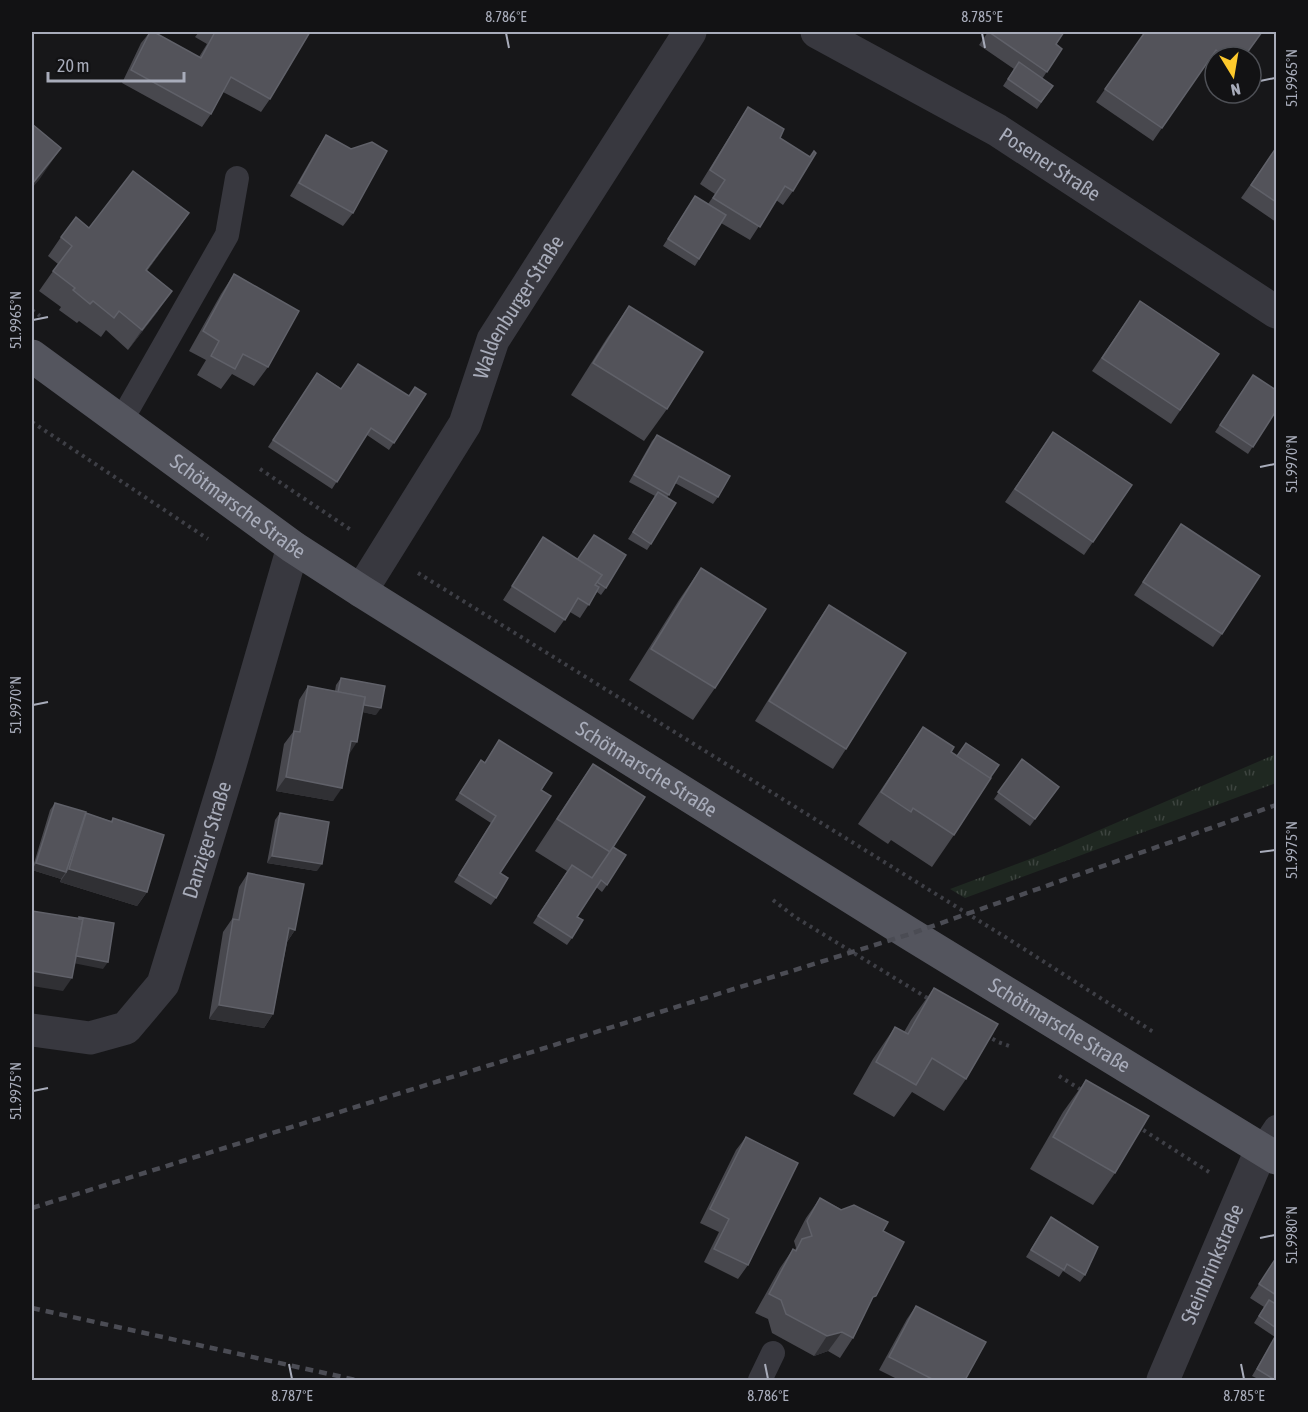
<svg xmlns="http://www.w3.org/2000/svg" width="1308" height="1412" viewBox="0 0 1308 1412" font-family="'Asap Condensed',sans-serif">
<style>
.grass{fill:url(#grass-tufts)}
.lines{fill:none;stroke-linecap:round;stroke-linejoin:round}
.path{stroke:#3e3f46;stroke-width:4;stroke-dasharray:3 4.5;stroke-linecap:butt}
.lane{stroke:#38383f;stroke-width:24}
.street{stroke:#38383f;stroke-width:33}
.primary{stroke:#54555e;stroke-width:33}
.rail{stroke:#4b4c54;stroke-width:4.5;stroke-dasharray:8 6;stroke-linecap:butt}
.wall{fill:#48484e}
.shaded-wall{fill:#303034}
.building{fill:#53535a;stroke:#606169;stroke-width:1.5}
.ticks{fill:none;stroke:#a8acba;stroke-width:2}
.labels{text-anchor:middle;stroke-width:4.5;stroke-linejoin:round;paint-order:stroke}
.street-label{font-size:21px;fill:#a8acba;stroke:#121214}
.neatline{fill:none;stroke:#a8acba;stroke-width:2}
.ticks-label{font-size:15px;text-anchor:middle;fill:#a8acba}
</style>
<defs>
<pattern id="grass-tufts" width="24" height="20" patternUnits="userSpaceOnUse" patternTransform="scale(1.5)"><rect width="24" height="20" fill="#1f2821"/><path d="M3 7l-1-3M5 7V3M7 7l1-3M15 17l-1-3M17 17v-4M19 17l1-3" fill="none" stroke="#3d443f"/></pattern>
</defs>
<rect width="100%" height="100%" fill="#171719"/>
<path class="grass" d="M 1276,754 L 1276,783 L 965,898 L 950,889 L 1046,853 Z"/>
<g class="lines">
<g class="path">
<path d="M 32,310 L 40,316"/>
<path d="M 32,422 L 208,539"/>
<path d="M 260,469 L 351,530"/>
<path d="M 418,573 L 1010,940 L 1155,1033"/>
<path d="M 773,900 L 795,917 L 929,999"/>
<path d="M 986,1035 L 998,1042 L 1012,1047"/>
<path d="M 1059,1076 L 1083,1091"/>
<path d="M 1137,1126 L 1209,1172"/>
</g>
<g class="lane">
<path d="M 121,421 L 227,235 L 237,178"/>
<path d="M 1262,1148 L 1276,1127"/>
<path d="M 760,1380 L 773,1353"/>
</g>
<g class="street">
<path id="s1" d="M 817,32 L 997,130 L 1276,312"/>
<path id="s2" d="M 361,591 L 465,424 L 493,340 L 690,32"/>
<path id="s3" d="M 32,1030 L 90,1038 L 126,1028 L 163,984 L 230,765 L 293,547"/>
<path id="s4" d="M 1163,1380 L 1262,1148"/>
</g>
<path class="primary" id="s5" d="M 32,356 L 293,547 L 361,591 L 910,934 L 1276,1158"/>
<g class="rail">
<path d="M 32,1208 L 910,934 L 1276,805"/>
<path d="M 32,1308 L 356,1380"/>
</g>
</g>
<g class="wall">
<path d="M 150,32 L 199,57 L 207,44 L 195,37 L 199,32 L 310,32 L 270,99 L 261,112 L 223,92 L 211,114 L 202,127 L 122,83 L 141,43 Z"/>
<path d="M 988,32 L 1064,32 L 1056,44 L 1062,49 L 1042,79 L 1053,86 L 1037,109 L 1003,86 L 1014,69 L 979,45 Z"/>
<path d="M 1145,32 L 1244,57 L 1215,57 L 1215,70 L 1206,64 L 1153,141 L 1096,102 Z"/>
<path d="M 748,107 L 780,138 L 793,191 L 783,205 L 776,200 L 750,240 L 721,223 L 695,266 L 663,246 L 695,196 L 708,204 L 715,194 L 700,184 L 739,121 Z"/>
<path d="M 326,135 L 353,213 L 343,226 L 290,196 L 317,149 Z"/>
<path d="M 1276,148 L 1276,222 L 1241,198 Z"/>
<path d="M 189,213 L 147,271 L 158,311 L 128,350 L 106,330 L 101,337 L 79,321 L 77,323 L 59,310 L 61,307 L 39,291 L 58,264 L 48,256 L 61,237 L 89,228 Z"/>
<path d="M 234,274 L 268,367 L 254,386 L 232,374 L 221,389 L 197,375 L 206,360 L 189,351 L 221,294 Z"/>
<path d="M 1140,301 L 1219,354 L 1171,424 L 1092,371 Z"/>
<path d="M 629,306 L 667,409 L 644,441 L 571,395 L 607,338 Z"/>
<path d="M 317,373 L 341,388 L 409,396 L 426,394 L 389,450 L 367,435 L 332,489 L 268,447 Z"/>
<path d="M 1253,375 L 1276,411 L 1248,454 L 1215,432 Z"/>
<path d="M 1053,432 L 1132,485 L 1084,555 L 1005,502 Z"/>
<path d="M 657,435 L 718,497 L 713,504 L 675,483 L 667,498 L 651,544 L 647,550 L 628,539 L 655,496 L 629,482 L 652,441 Z"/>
<path d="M 1181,524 L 1222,634 L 1213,647 L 1134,595 Z"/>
<path d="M 543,537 L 606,588 L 601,595 L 597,592 L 580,618 L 570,612 L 555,633 L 503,600 Z"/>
<path d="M 701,568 L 715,688 L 693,720 L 629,680 L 679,600 Z"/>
<path d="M 829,605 L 846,749 L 833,769 L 755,721 L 816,624 Z"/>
<path d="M 341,678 L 376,715 L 363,712 L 333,801 L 276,791 L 284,744 L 293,732 L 299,700 L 308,686 L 335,691 L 336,685 Z"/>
<path d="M 923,727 L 951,752 L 954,835 L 932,867 L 891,840 L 888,844 L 858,824 Z"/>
<path d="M 499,740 L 541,790 L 500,873 L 496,898 L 491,905 L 454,882 L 491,823 L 455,800 L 481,760 L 485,762 Z"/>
<path d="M 1022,759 L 1059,787 L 1030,826 L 994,799 Z"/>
<path d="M 593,764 L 613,847 L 607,885 L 602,892 L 596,887 L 577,917 L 572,938 L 567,945 L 533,923 L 567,871 L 535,851 L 571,796 Z"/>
<path d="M 55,803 L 84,816 L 86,813 L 111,821 L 113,818 L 147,892 L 137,906 L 60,882 L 61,879 L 32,870 L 50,810 Z"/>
<path d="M 280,813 L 317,871 L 267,863 L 275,820 Z"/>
<path d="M 248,873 L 295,930 L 287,942 L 273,1014 L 264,1028 L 209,1019 L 223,932 L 232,919 L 239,887 Z"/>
<path d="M 934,988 L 966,1079 L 944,1111 L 912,1092 L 894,1117 L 853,1094 L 873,1059 L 895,1027 L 904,1032 L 911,1020 Z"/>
<path d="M 1086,1080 L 1115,1173 L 1093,1205 L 1030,1169 L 1063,1112 Z"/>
<path d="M 746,1137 L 748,1265 L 738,1279 L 704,1262 L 719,1232 L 700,1223 L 736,1150 Z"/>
<path d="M 820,1198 L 883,1231 L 868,1307 L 853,1338 L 840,1358 L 828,1351 L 814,1356 L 772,1333 L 768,1319 L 755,1313 L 780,1268 L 793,1249 L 795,1250 L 796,1248 L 794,1241 L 806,1218 Z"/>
<path d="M 1051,1217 L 1085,1275 L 1080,1282 L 1063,1271 L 1059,1277 L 1026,1257 Z"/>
<path d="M 1276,1258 L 1276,1380 L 1260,1380 L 1252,1376 L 1275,1337 L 1254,1323 L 1264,1307 L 1250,1298 Z"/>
<path d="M 916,1306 L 965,1380 L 899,1380 L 879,1370 L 907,1319 Z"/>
</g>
<g class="shaded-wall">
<path d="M 61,148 L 39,180 L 32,188 L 32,184 Z"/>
<path d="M 189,213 L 176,232 L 133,289 L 146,270 Z"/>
<path d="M 172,291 L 158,311 L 128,350 L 142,330 Z"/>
<path d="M 337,699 L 381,708 L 376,715 L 332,706 Z"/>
<path d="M 351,741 L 357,742 L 348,756 Z"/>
<path d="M 286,777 L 342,788 L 333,801 L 276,791 Z"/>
<path d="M 272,856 L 322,864 L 317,871 L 267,863 Z"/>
<path d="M 36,863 L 66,872 L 61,879 L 32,870 Z"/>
<path d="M 69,869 L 147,892 L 137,906 L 60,882 Z"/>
<path d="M 289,928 L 295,930 L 286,943 Z"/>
<path d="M 73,955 L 108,962 L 103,969 L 68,962 Z"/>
<path d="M 32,971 L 72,978 L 63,991 L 32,986 Z"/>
<path d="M 219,1005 L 273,1014 L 264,1028 L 209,1019 Z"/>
<path d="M 842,1332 L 828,1351 L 814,1356 L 827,1336 Z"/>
</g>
<g class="building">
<path d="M 150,32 L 154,32 L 201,58 L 215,32 L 310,32 L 270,99 L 231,77 L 211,114 L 131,70 Z"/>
<path d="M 989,32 L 1064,32 L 1056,44 L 1062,49 L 1047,72 Z"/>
<path d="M 1145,32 L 1262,32 L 1244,57 L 1225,57 L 1216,50 L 1162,128 L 1105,89 Z"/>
<path d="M 1019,62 L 1053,86 L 1041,102 L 1008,79 Z"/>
<path d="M 748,107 L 784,129 L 780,138 L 810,157 L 814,151 L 816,153 L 793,191 L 785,186 L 760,227 L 713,198 L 725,180 L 710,170 Z"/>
<path d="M 32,124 L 61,148 L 32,184 Z"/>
<path d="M 326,135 L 351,149 L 372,142 L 387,151 L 353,213 L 299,183 Z"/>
<path d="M 1276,148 L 1276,202 L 1251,185 Z"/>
<path d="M 133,171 L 189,213 L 146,270 L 172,291 L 142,330 L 119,311 L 114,318 L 93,301 L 90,304 L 73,290 L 75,288 L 53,271 L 72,246 L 61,237 L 76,217 L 89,228 Z"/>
<path d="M 695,196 L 726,215 L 699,259 L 668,239 Z"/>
<path d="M 234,274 L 299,311 L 268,367 L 243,354 L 235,369 L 211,356 L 219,341 L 203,331 Z"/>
<path d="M 1140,301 L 1219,354 L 1180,410 L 1102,358 Z"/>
<path d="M 629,306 L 703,352 L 667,409 L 593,363 Z"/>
<path d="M 358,364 L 409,396 L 415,387 L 426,394 L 394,443 L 371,428 L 337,482 L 273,440 L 317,373 L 341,389 Z"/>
<path d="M 1253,375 L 1276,390 L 1276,411 L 1253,447 L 1220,425 Z"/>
<path d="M 1053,432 L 1132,485 L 1093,542 L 1015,489 Z"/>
<path d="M 657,435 L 730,476 L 718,497 L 679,476 L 669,495 L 634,475 Z"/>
<path d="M 658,492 L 676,503 L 651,544 L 633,532 Z"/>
<path d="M 1181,524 L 1260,576 L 1222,634 L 1143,582 Z"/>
<path d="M 594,535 L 626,555 L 606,588 L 597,582 L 602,575 L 577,560 Z"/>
<path d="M 543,537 L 602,575 L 595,585 L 599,587 L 589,605 L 578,598 L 565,620 L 512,586 Z"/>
<path d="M 701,568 L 766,609 L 715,688 L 651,649 Z"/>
<path d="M 829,605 L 906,653 L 846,749 L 769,701 Z"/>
<path d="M 341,678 L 385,686 L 381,708 L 364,705 L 365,697 L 338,692 Z"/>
<path d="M 308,686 L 365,697 L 357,742 L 351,741 L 342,788 L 286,777 L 294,731 L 300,732 Z"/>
<path d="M 923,727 L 954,747 L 951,752 L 991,778 L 954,835 L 913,808 L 911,812 L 881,792 Z"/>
<path d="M 499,740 L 552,773 L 541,790 L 551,796 L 500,873 L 508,878 L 496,898 L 459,875 L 496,816 L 460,793 L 481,760 L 485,763 Z"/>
<path d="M 966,743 L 999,765 L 990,778 L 957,756 Z"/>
<path d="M 1022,759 L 1059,787 L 1035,819 L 998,792 Z"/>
<path d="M 593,764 L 645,797 L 610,852 L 557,819 Z"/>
<path d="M 55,803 L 86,812 L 66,872 L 36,863 Z"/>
<path d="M 86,813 L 112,822 L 113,818 L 164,835 L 147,892 L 69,869 Z"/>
<path d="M 280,813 L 329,822 L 322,864 L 272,856 Z"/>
<path d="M 613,847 L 626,855 L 607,885 L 601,880 L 577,917 L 583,920 L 572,938 L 538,916 L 572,865 L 592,878 Z"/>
<path d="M 248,873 L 304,884 L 295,930 L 289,928 L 273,1014 L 219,1005 L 233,919 L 239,920 Z"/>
<path d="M 32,911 L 83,919 L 72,978 L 32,971 Z"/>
<path d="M 79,917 L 114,923 L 108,962 L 76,956 L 83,919 L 79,919 Z"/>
<path d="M 934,988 L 998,1024 L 966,1079 L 932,1058 L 916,1085 L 876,1062 L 895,1027 L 908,1034 Z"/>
<path d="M 1086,1080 L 1149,1116 L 1115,1173 L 1053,1137 Z"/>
<path d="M 746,1137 L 798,1163 L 748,1265 L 714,1249 L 729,1219 L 710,1209 Z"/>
<path d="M 820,1198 L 841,1210 L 854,1205 L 888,1222 L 883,1231 L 904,1242 L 876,1296 L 873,1297 L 853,1338 L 842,1332 L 827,1336 L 786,1314 L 781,1300 L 769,1294 L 793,1249 L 796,1251 L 802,1239 L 812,1236 L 807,1221 Z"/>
<path d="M 1051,1217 L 1098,1247 L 1085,1275 L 1067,1264 L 1064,1270 L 1031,1250 Z"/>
<path d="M 1276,1258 L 1276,1295 L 1259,1284 Z"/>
<path d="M 1269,1300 L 1276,1304 L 1276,1328 L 1259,1316 Z"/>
<path d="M 916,1306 L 986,1342 L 965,1380 L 934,1380 L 889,1357 Z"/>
<path d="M 1276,1335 L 1276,1380 L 1275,1380 L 1257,1369 Z"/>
</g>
<path class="ticks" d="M 506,33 L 509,48M 982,33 L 985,48M 1260,81 L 1275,78M 33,320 L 48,317M 1260,467 L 1275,464M 33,705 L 48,702M 1260,852 L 1275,850M 33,1091 L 48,1088M 1260,1238 L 1275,1235M 289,1364 L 292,1379M 765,1364 L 768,1379M 1241,1364 L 1244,1379"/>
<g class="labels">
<g class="street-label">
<text dy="7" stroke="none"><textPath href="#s1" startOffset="268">Posener Straße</textPath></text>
<text dy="7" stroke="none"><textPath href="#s2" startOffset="326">Waldenburger Straße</textPath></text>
<text dy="7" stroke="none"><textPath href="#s5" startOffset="255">Schötmarsche Straße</textPath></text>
<text dy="7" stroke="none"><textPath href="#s5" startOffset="741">Schötmarsche Straße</textPath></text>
<text dy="7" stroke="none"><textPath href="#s3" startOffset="304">Danziger Straße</textPath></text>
<text dy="7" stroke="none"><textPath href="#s5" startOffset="1227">Schötmarsche Straße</textPath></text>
<text dy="7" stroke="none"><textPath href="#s4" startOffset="126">Steinbrinkstraße</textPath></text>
</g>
</g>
<rect width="1308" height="1412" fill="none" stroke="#121214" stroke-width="66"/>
<g transform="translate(1233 75) rotate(169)"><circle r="28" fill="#121214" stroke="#4e5056" stroke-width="1.5"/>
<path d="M0-4.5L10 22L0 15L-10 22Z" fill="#fdc92c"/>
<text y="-9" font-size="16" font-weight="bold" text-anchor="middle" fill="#a8acba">N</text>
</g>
<path d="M48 72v9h136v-9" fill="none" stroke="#a8acba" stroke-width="3"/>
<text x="57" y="72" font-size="18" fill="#a8acba" stroke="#121214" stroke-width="4.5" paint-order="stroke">20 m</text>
<rect x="33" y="33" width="1242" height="1346" class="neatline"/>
<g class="ticks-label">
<text x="506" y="22">8.786°E</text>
<text x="982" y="22">8.785°E</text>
<text transform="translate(1292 78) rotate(-90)" y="5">51.9965°N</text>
<text transform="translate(16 320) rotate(-90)" y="5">51.9965°N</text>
<text transform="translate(1292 464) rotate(-90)" y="5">51.9970°N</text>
<text transform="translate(16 705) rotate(-90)" y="5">51.9970°N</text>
<text transform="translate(1292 850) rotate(-90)" y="5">51.9975°N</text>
<text transform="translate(16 1091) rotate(-90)" y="5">51.9975°N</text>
<text transform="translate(1292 1235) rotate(-90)" y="5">51.9980°N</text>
<text x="292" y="1401">8.787°E</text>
<text x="768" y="1401">8.786°E</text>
<text x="1244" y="1401">8.785°E</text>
</g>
</svg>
